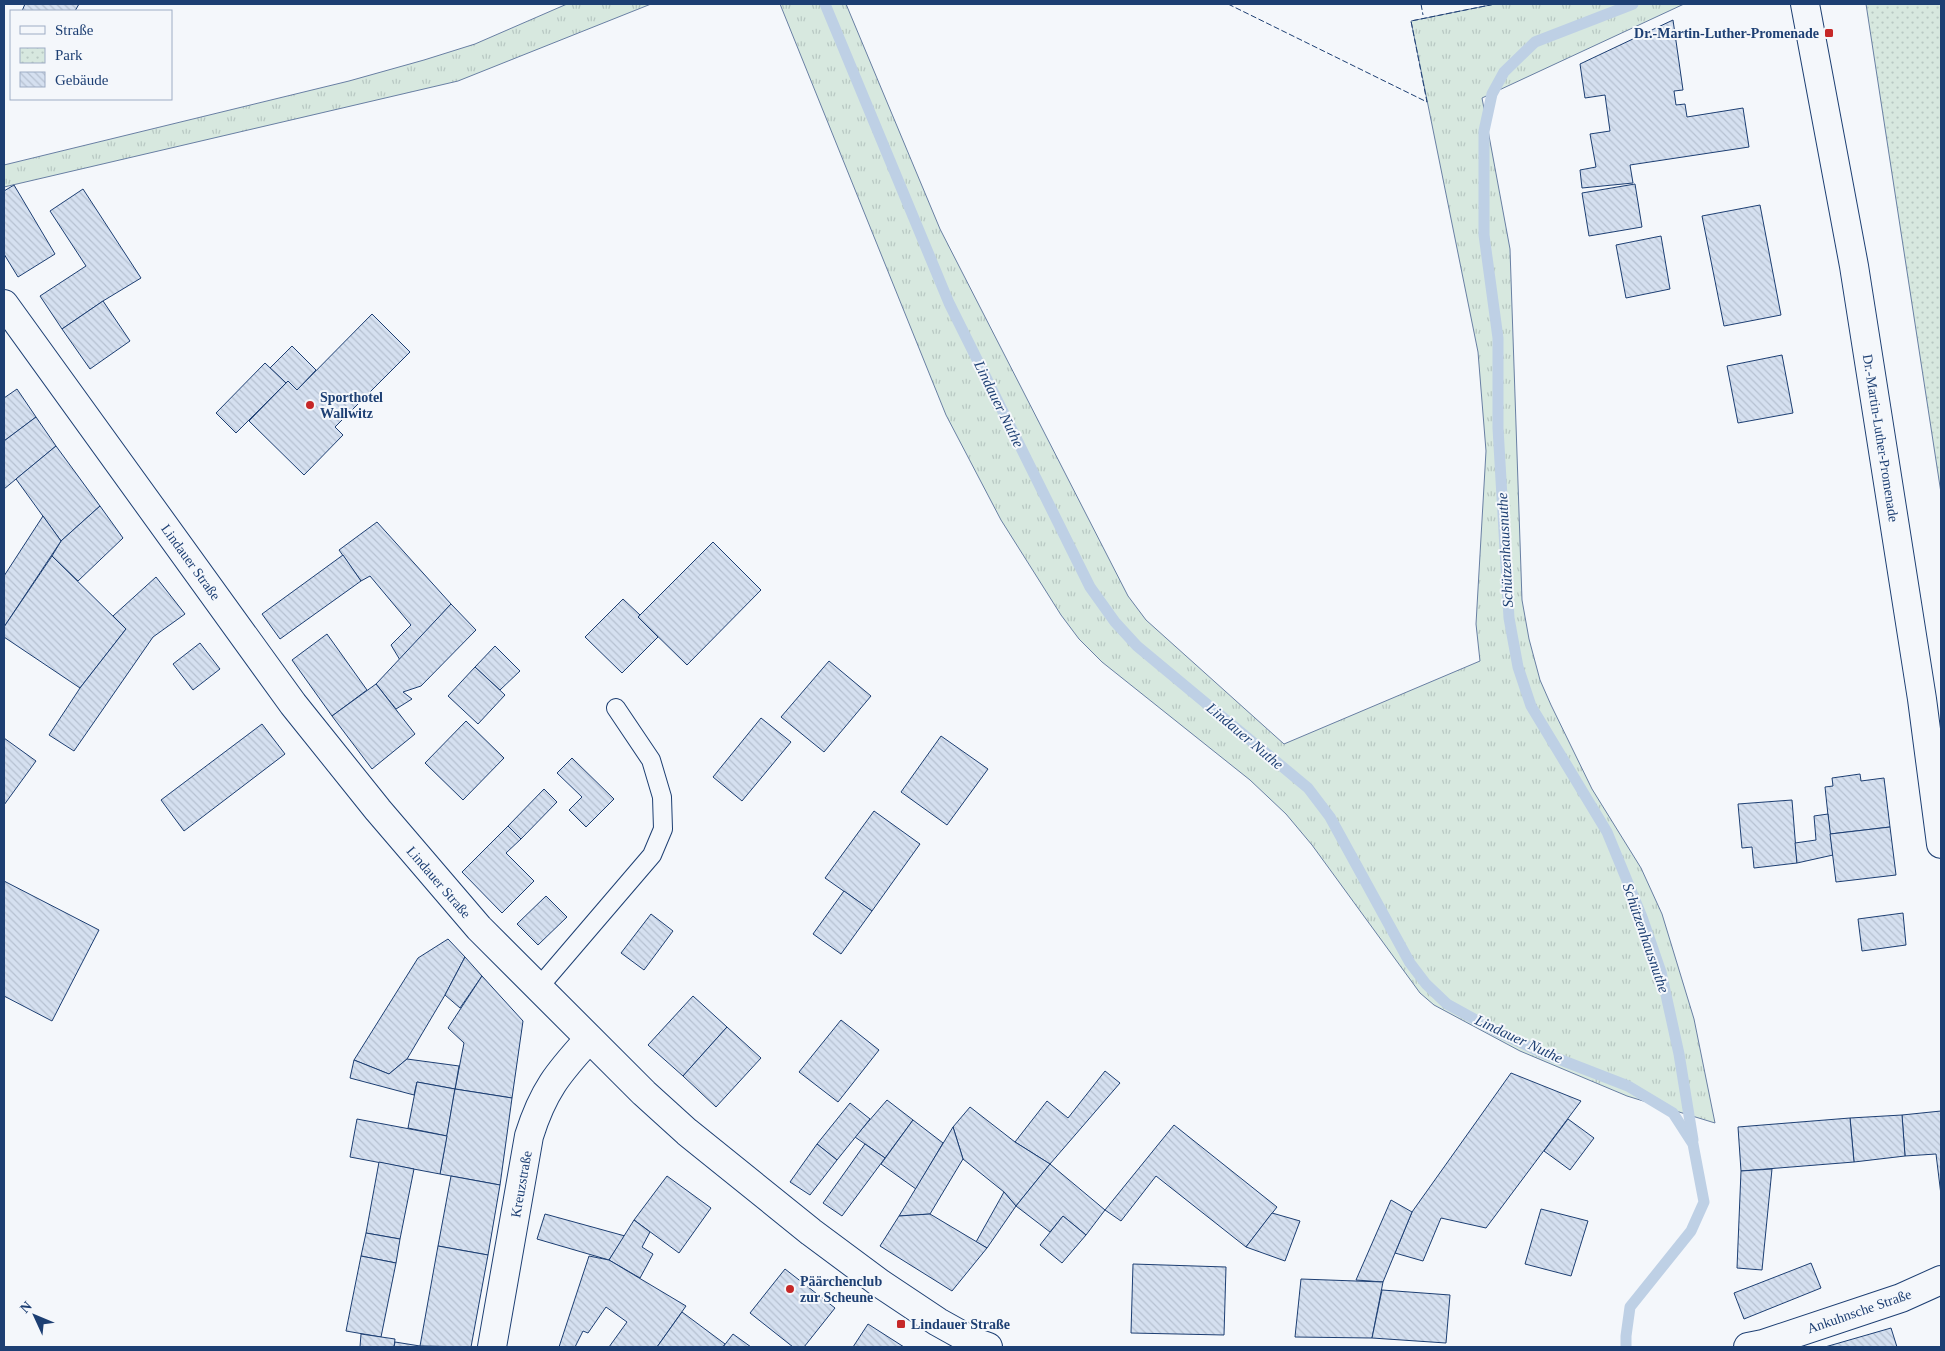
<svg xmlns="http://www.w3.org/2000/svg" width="1945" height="1351" viewBox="0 0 1945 1351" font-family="Georgia,serif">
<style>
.grass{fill:url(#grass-tufts);stroke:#687fa3}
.park{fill:url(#park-dots);stroke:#687fa3}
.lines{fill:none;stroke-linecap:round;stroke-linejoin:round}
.stream{stroke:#bed0e5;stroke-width:11}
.building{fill:url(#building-back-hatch);stroke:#1d3f73}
.service-casing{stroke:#1d3f73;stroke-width:20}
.minor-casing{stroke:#1d3f73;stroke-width:30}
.tertiary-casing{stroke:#1d3f73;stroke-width:30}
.service{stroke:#f4f7fb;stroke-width:18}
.minor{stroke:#f4f7fb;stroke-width:28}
.tertiary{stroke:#f4f7fb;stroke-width:28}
.fence{stroke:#1d3f73;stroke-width:1;stroke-dasharray:6 2.5;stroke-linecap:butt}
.poi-dot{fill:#c62828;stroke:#f4f7fb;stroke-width:2}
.labels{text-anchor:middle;stroke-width:4;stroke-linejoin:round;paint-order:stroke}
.poi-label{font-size:14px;font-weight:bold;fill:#1d3f73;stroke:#f4f7fb;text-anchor:start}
.street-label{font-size:14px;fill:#1d3f73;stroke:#f4f7fb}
.water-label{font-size:15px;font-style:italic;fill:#1d3f73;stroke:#f4f7fb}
</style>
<defs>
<pattern id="grass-tufts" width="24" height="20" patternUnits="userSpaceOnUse" patternTransform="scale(1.25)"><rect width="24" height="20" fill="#d7e8df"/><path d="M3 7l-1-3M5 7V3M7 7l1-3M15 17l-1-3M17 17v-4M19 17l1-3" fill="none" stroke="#b8c8c3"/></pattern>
<pattern id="park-dots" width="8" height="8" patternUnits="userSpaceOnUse" patternTransform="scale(1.25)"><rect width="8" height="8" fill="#d7e8df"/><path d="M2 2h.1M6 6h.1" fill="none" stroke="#b8c8c3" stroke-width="1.8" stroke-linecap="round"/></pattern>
<pattern id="building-back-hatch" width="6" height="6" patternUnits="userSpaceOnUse" patternTransform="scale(1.25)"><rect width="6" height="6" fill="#d5e0f0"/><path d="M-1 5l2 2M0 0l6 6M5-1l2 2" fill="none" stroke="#b6c1d1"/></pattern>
</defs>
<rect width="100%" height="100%" fill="#f4f7fb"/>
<g class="grass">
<path d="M 567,4 L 651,4 L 458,81 L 4,187 L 4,165 L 349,81 L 424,60 L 475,44 Z"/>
<path d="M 780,4 L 846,4 L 940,229 L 1128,596 L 1146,620 L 1284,744 L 1480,661 L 1476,624 L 1486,451 L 1478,352 L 1411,21 L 1495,4 L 1684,4 L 1482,98 L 1510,249 L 1522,600 L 1529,639 L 1540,680 L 1551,705 L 1592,789 L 1641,868 L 1662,914 L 1694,1019 L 1715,1123 L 1627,1096 L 1520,1051 L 1434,1005 L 1420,993 L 1312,845 L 1286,814 L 1250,780 L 1102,662 L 1079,639 L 1061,615 L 1001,520 L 946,415 Z"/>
</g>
<path class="park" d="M 1866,4 L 1941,4 L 1941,493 Z"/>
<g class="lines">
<g class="stream">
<path d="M 825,4 L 949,303 L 1090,587 L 1115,622 L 1137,646 L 1308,788 L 1330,817 L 1410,963 L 1426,984 L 1447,1004 L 1494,1030 L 1543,1053 L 1628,1086 L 1673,1113 L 1693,1144 L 1704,1202 L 1691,1231 L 1630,1307 L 1626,1336 L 1626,1347"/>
<path d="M 1633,4 L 1535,42 L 1504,72 L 1492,94 L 1484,131 L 1484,235 L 1498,338 L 1498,428 L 1509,618 L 1518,667 L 1531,706 L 1607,832 L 1642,917 L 1661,972 L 1679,1054 L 1693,1140"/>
</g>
</g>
<g class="building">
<path d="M 25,4 L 79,4 L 75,11 L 22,11 Z"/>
<path d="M 1673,20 L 1683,90 L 1674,91 L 1676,105 L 1685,104 L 1687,117 L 1743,108 L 1749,147 L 1630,165 L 1633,183 L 1582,188 L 1580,170 L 1596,167 L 1590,134 L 1610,131 L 1605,95 L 1585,98 L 1580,64 Z"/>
<path d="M 1635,184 L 1642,227 L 1589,236 L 1582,193 Z"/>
<path d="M 14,185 L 55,254 L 18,277 L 4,254 L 4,191 Z"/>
<path d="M 83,189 L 141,278 L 103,301 L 62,329 L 40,296 L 86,266 L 50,211 Z"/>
<path d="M 1760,205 L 1781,315 L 1724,326 L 1702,216 Z"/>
<path d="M 1661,236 L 1670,289 L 1626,298 L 1616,245 Z"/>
<path d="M 103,301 L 130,341 L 90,369 L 62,329 Z"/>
<path d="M 372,314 L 410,352 L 335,427 L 343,435 L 304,475 L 249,421 L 288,381 L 297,390 Z"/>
<path d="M 292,346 L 316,370 L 297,390 L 288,381 L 286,383 L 270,368 Z"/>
<path d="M 1782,355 L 1793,413 L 1738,423 L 1727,366 Z"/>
<path d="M 265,363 L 286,383 L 236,433 L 216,413 Z"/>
<path d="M 17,389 L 36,417 L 4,441 L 4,398 Z"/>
<path d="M 36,417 L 56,446 L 4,489 L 4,441 Z"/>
<path d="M 56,446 L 100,506 L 61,541 L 16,479 Z"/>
<path d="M 100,506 L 123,538 L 78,581 L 52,556 L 61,541 Z"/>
<path d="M 43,516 L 61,541 L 4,627 L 4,576 Z"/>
<path d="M 377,522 L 451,604 L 400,660 L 391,645 L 411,625 L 370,576 L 361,581 L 339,550 Z"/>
<path d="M 713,542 L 761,590 L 687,665 L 638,617 Z"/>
<path d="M 343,555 L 361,581 L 280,639 L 262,614 Z"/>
<path d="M 52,556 L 126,629 L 80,688 L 4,637 L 4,627 Z"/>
<path d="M 156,577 L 185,614 L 153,637 L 74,751 L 49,735 L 80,688 L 126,629 L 113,616 Z"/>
<path d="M 623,599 L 640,615 L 638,617 L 658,637 L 622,673 L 585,637 Z"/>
<path d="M 451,604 L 476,630 L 421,686 L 403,692 L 412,699 L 396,709 L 376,684 Z"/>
<path d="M 327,634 L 367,690 L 332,716 L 292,660 Z"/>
<path d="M 200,643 L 220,669 L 193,690 L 173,664 Z"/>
<path d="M 495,646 L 520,671 L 500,690 L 475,667 Z"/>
<path d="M 829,661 L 871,696 L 824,752 L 781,717 Z"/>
<path d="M 475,667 L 505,695 L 478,724 L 448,696 Z"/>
<path d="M 376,684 L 415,734 L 372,769 L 332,716 Z"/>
<path d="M 761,718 L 791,742 L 742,801 L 713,777 Z"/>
<path d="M 466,721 L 504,758 L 463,800 L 425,763 Z"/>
<path d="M 262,724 L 285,754 L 184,831 L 161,800 Z"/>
<path d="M 941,736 L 988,769 L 947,825 L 901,792 Z"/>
<path d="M 4,738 L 36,761 L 4,805 Z"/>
<path d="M 572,758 L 614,799 L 586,827 L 569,810 L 582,797 L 557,773 Z"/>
<path d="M 1860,774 L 1861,781 L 1884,778 L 1890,827 L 1830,834 L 1825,787 L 1833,786 L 1832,778 Z"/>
<path d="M 544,789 L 557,802 L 521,839 L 508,826 Z"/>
<path d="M 1792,800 L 1797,863 L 1754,868 L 1752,847 L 1742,848 L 1738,804 Z"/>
<path d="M 874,811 L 920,844 L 872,911 L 825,878 Z"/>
<path d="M 1828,814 L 1833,855 L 1797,863 L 1795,843 L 1816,840 L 1814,816 Z"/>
<path d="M 508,826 L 521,839 L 506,853 L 534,881 L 502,913 L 462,872 Z"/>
<path d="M 1890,827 L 1896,875 L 1836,882 L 1830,834 Z"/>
<path d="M 4,881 L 99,930 L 52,1021 L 4,996 Z"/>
<path d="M 844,891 L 872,911 L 841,954 L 813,934 Z"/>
<path d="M 546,896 L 567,917 L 538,945 L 517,924 Z"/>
<path d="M 1903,913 L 1906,945 L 1862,951 L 1858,919 Z"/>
<path d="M 651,914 L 673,931 L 644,970 L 621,953 Z"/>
<path d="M 448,939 L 465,957 L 445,995 L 407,1059 L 389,1074 L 354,1060 L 418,958 Z"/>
<path d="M 465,957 L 482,976 L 460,1008 L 445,995 Z"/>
<path d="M 482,976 L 523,1021 L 512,1098 L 455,1089 L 464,1043 L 448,1028 Z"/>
<path d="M 693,996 L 727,1027 L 683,1076 L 648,1045 Z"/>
<path d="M 841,1020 L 879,1050 L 838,1102 L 799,1072 Z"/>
<path d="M 727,1027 L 761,1058 L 716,1107 L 683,1076 Z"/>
<path d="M 407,1059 L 459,1066 L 455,1089 L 417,1082 L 414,1095 L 350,1078 L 354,1060 L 389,1074 Z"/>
<path d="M 1105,1071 L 1120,1083 L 1050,1164 L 1015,1142 L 1047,1101 L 1068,1118 Z"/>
<path d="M 1511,1073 L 1581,1101 L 1486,1228 L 1441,1218 L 1423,1261 L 1395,1253 L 1412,1212 Z"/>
<path d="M 417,1082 L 455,1089 L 447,1136 L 408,1128 Z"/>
<path d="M 455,1089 L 512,1098 L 500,1185 L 440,1174 Z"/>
<path d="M 887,1100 L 913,1120 L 885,1158 L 855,1137 Z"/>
<path d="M 850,1103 L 870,1119 L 837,1160 L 817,1144 Z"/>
<path d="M 970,1107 L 1015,1142 L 1050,1164 L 1016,1206 L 1004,1192 L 963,1159 L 953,1127 Z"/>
<path d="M 1941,1111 L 1941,1195 L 1936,1154 L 1905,1156 L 1902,1115 Z"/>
<path d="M 1902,1115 L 1905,1156 L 1854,1162 L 1850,1118 Z"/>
<path d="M 1850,1118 L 1854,1162 L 1741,1171 L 1738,1127 Z"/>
<path d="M 357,1119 L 447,1136 L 440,1174 L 350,1157 Z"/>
<path d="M 1568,1119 L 1594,1138 L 1570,1170 L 1544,1151 Z"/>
<path d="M 913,1120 L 943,1143 L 916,1189 L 881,1164 Z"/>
<path d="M 1174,1125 L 1277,1207 L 1246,1247 L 1156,1176 L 1121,1221 L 1105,1210 Z"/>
<path d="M 953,1127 L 963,1159 L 930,1214 L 899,1216 Z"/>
<path d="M 817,1144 L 837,1160 L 810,1195 L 790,1182 Z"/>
<path d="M 865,1144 L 885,1158 L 842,1216 L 823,1203 Z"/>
<path d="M 379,1162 L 414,1169 L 400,1239 L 366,1233 Z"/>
<path d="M 1050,1164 L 1105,1210 L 1086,1235 L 1063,1216 L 1050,1232 L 1016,1206 Z"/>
<path d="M 1772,1169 L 1762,1270 L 1737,1268 L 1741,1171 Z"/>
<path d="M 451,1176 L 500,1185 L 488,1255 L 438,1246 Z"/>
<path d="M 667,1176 L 711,1208 L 679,1253 L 634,1220 Z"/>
<path d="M 1004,1192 L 1016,1206 L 987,1248 L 976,1242 Z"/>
<path d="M 1391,1200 L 1412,1212 L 1383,1282 L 1356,1280 Z"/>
<path d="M 1541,1209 L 1588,1221 L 1571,1276 L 1525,1264 Z"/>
<path d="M 1272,1213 L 1300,1221 L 1285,1261 L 1246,1247 Z"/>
<path d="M 545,1214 L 625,1236 L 609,1260 L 537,1239 Z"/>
<path d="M 930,1214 L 987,1248 L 952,1291 L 880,1246 L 899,1216 Z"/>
<path d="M 1063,1216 L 1086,1235 L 1062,1263 L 1040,1245 Z"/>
<path d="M 634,1220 L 650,1232 L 642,1247 L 653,1254 L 640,1278 L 609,1260 Z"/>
<path d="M 366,1233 L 400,1239 L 396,1263 L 361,1256 Z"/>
<path d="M 438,1246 L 488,1255 L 471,1347 L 420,1346 Z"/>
<path d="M 361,1256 L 396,1263 L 381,1337 L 346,1331 Z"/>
<path d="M 589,1256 L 609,1260 L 686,1306 L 657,1347 L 609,1347 L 627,1322 L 606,1307 L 588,1333 L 583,1331 L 575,1347 L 559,1347 Z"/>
<path d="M 1811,1263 L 1821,1288 L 1744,1319 L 1734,1293 Z"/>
<path d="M 1133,1264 L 1226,1267 L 1224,1335 L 1131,1333 Z"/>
<path d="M 785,1269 L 835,1308 L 804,1347 L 793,1347 L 750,1313 Z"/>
<path d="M 1301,1279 L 1383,1282 L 1372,1338 L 1295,1337 Z"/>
<path d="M 1382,1290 L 1450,1295 L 1446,1343 L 1372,1338 Z"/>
<path d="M 682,1312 L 725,1344 L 723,1347 L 657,1347 Z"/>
<path d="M 868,1324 L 904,1347 L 853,1347 Z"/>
<path d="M 1891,1328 L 1897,1347 L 1825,1347 Z"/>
<path d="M 361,1334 L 395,1339 L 394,1347 L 360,1347 Z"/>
<path d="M 733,1334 L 751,1347 L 723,1347 Z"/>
<path d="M 395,1342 L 420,1346 L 420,1347 L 394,1347 Z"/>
</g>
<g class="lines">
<defs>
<path id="service" d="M 539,987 L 652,855 L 663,829 L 662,797 L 651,760 L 616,708"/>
<path id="minor" d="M 492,1347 L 529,1136 C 543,1091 558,1073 589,1039"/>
<g id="tertiary">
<path d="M 1805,4 L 1854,266 L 1922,699 L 1941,844"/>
<path d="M 4,304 L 293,704 L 378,810 L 479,928 L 644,1093 L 687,1132 L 811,1232 L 881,1284 L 938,1322 L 974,1342 L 988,1347"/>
<path d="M 1748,1347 L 1763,1344 L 1901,1298 L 1941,1280"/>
</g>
</defs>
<use href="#service" class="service-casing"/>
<use href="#minor" class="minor-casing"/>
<use href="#tertiary" class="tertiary-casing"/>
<use href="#service" class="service"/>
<use href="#minor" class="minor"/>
<use href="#tertiary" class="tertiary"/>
<g class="fence">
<path d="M 1228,4 L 1427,102 L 1411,21 L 1495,4"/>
<path d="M 1421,4 L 1423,15"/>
</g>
</g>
<g class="poi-dot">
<rect x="1824" y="28" width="10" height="10" rx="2.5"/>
<circle cx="310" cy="405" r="5"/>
<circle cx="790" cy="1289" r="5"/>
<rect x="896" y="1319" width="10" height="10" rx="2.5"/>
</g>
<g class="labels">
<g class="poi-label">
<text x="1819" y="38" text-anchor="end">Dr.-Martin-Luther-Promenade</text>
<text x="320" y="402">Sporthotel<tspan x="320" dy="16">Wallwitz</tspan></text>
<text x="800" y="1286">Päärchenclub<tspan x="800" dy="16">zur Scheune</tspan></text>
<text x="911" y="1329">Lindauer Straße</text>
</g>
<g class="street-label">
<text transform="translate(1881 438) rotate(81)" y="5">Dr.-Martin-Luther-Promenade</text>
<text transform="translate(191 562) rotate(54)" y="5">Lindauer Straße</text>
<text transform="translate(439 882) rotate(49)" y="5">Lindauer Straße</text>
<text transform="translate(521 1184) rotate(-80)" y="5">Kreuzstraße</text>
<text transform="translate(1859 1311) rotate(-19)" y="5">Ankuhnsche Straße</text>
</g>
<g class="water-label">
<text transform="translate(999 404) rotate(64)" y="5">Lindauer Nuthe</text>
<text transform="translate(1505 550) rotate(-93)" y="5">Schützenhausnuthe</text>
<text transform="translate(1245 736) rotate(40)" y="5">Lindauer Nuthe</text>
<text transform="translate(1646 938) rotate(71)" y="5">Schützenhausnuthe</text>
<text transform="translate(1519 1039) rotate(25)" y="5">Lindauer Nuthe</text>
</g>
</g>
<rect width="1945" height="1351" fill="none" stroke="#1d3f73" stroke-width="10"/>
<rect x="10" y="10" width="162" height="90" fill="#f4f7fb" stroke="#9eadc5"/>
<rect x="20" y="26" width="25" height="8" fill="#f4f7fb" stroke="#9eadc5"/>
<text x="55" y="35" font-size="15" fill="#1d3f73">Straße</text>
<rect x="20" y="48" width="25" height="15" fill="url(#park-dots)" stroke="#9eadc5"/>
<text x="55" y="60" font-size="15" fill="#1d3f73">Park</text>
<rect x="20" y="72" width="25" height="15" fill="url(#building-back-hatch)" stroke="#9eadc5"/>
<text x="55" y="85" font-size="15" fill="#1d3f73">Gebäude</text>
<g transform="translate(35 1316) rotate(314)" stroke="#f4f7fb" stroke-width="4" paint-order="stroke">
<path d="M0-4L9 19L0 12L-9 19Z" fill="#1d3f73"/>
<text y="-8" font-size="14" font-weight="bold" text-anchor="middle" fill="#1d3f73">N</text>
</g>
</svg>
